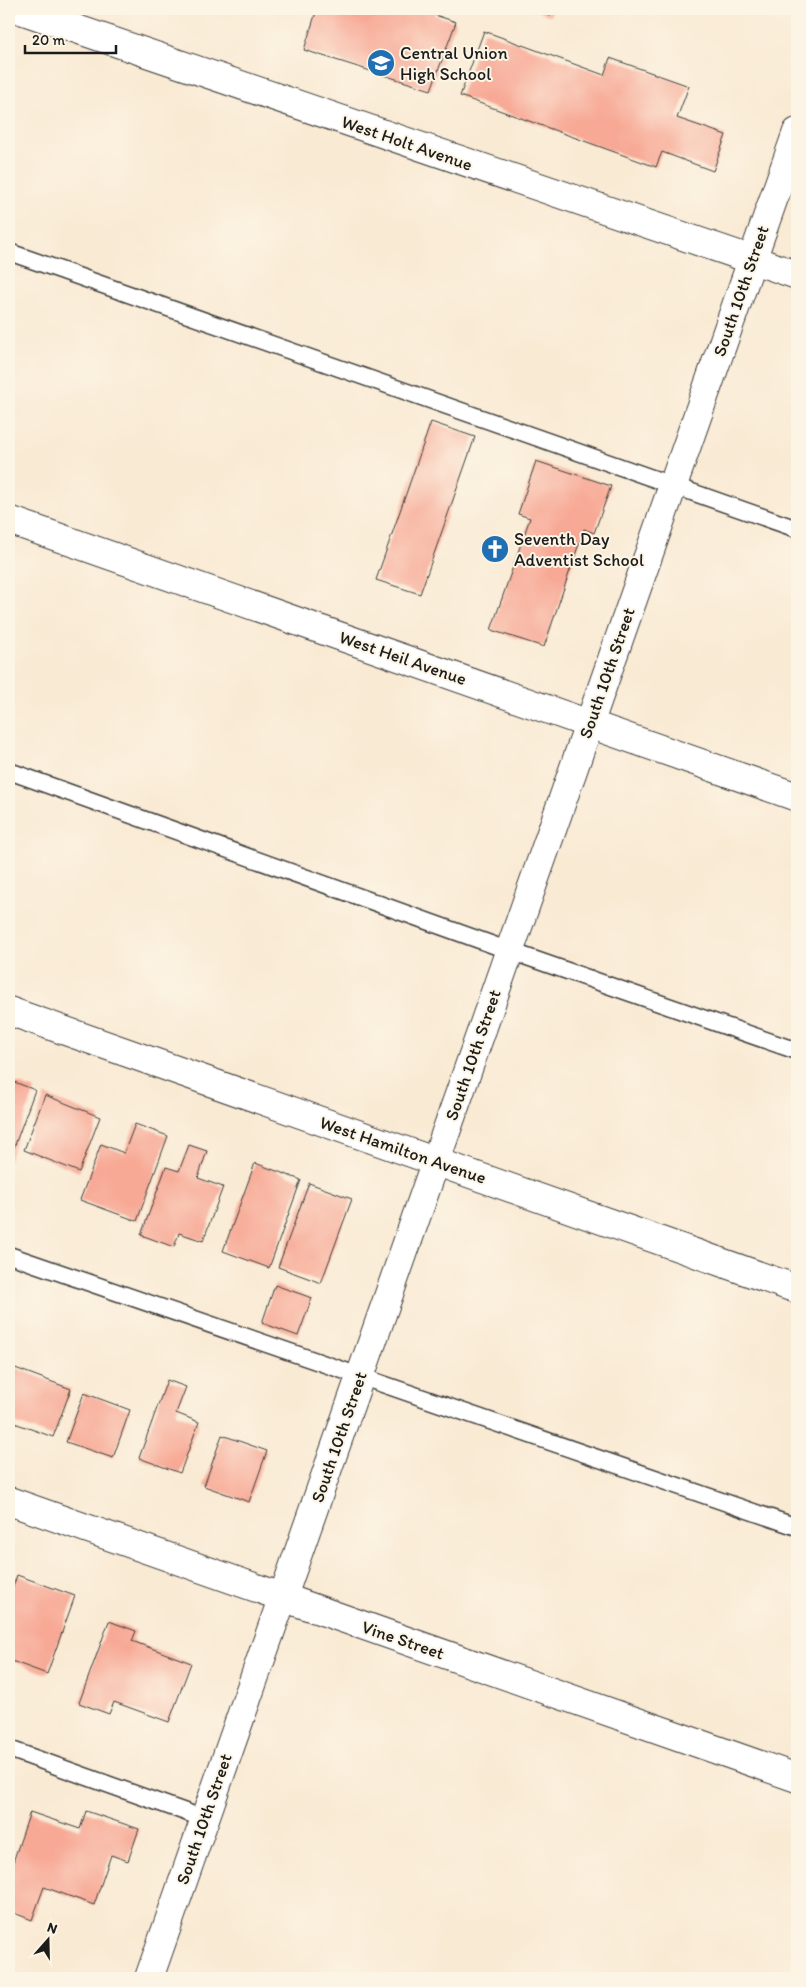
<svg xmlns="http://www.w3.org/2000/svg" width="806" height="1987" viewBox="0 0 806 1987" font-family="Itim,sans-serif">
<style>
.building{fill:#f7a995}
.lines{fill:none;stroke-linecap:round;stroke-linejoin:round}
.service-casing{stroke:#3d3b38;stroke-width:19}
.minor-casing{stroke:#3d3b38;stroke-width:30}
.service{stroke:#fff;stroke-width:16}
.minor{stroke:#fff;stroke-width:28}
.labels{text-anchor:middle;stroke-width:4;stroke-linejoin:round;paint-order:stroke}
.poi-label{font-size:18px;fill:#1c1c1c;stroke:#fcf5e5;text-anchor:start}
.street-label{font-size:18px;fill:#1c1c1c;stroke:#fcf5e5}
</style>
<rect width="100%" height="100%" fill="#fcf5e5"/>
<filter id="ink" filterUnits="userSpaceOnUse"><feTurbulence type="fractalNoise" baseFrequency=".02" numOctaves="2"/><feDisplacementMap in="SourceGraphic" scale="10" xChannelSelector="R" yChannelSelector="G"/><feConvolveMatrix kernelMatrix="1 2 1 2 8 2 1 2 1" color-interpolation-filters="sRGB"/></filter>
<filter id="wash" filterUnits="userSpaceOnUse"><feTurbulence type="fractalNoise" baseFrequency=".0096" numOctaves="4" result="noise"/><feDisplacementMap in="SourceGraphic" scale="20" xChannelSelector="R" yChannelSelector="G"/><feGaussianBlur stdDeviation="1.12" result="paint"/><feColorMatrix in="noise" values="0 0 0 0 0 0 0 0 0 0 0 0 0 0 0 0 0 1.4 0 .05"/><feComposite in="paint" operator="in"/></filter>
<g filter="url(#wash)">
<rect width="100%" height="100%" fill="#f9ead4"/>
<g id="blocks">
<g class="building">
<path d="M 317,9 L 437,9 L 435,15 L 456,22 L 431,90 L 304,50 Z"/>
<path d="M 532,9 L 553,9 L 550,16 Z"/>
<path d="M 484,31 L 604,75 L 610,58 L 689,86 L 677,118 L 726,135 L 713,171 L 662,152 L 656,167 L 460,96 Z"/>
<path d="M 431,422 L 475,437 L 420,594 L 376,580 Z"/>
<path d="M 536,461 L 611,486 L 594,533 L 584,529 L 544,647 L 491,630 L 530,518 L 518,514 Z"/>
<path d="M 9,1080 L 35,1090 L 9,1161 Z"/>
<path d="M 45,1095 L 100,1117 L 79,1172 L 24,1150 Z"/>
<path d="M 135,1124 L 168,1136 L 137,1221 L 80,1200 L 101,1144 L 124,1153 Z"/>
<path d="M 189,1145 L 207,1151 L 198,1178 L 223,1187 L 203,1241 L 179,1233 L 174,1247 L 141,1235 L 166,1167 L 179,1171 Z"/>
<path d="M 255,1163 L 301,1180 L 269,1268 L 223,1251 Z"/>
<path d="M 309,1183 L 352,1199 L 321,1283 L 278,1267 Z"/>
<path d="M 275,1285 L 312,1298 L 298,1336 L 262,1323 Z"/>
<path d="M 10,1366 L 71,1389 L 53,1437 L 9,1421 Z"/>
<path d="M 167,1380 L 186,1387 L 176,1413 L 199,1422 L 180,1473 L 139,1458 Z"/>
<path d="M 84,1393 L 130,1410 L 113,1458 L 66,1442 Z"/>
<path d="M 222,1435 L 267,1451 L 249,1502 L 204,1486 Z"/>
<path d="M 17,1575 L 75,1596 L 47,1674 L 9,1660 L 9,1599 Z"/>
<path d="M 109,1621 L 136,1631 L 132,1641 L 191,1663 L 169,1722 L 114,1702 L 109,1714 L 79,1703 Z"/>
<path d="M 86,1811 L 139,1829 L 128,1861 L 111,1855 L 94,1905 L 44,1887 L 32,1920 L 9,1911 L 9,1874 L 30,1812 L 80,1829 Z"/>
</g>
</g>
</g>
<g filter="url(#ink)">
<use href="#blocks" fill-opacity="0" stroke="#3d3b38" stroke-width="1"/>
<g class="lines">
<defs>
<g id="service">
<path d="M 9,252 L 797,529"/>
<path d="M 9,771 L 510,951 L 797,1051"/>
<path d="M 9,1255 L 797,1527"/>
<path d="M 9,1749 L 205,1819"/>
</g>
<g id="minor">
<path d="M 18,9 L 797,275"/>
<path d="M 9,520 L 797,797"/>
<path d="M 9,1011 L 797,1289"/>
<path d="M 9,1501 L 797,1778"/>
<path d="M 149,1978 L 797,132"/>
</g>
</defs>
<use href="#service" class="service-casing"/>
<use href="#minor" class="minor-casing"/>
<use href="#service" class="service"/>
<use href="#minor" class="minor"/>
</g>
</g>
<defs>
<symbol id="school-disc" viewBox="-11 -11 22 22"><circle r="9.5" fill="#1f6fb2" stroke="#fcf5e5"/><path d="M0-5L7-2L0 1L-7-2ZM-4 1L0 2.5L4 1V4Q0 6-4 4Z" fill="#fff"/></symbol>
<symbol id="church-disc" viewBox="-11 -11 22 22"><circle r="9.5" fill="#1f6fb2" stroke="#fcf5e5"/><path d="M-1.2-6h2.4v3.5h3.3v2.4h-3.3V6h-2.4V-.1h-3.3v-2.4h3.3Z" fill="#fff"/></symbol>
</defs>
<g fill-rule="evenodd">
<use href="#school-disc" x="365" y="47" width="32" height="32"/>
<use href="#church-disc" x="479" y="533" width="32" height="32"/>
</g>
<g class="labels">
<g class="poi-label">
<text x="400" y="59">Central Union<tspan x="400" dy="21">High School</tspan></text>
<text x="514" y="545">Seventh Day<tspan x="514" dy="21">Adventist School</tspan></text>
</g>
<g class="street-label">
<text transform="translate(407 143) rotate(19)" y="6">West Holt Avenue</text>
<text transform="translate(741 291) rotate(-71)" y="6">South 10th Street</text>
<text transform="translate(403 658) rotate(19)" y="6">West Heil Avenue</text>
<text transform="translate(607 673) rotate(-71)" y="6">South 10th Street</text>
<text transform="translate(473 1055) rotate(-71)" y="6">South 10th Street</text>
<text transform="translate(403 1150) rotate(19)" y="6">West Hamilton Avenue</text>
<text transform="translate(339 1437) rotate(-71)" y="6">South 10th Street</text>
<text transform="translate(403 1640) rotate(19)" y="6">Vine Street</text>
<text transform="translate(204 1819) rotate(-71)" y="6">South 10th Street</text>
</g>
</g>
<rect width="806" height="1987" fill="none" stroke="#fcf5e5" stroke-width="30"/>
<g transform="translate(48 1940) rotate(20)" stroke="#fcf5e5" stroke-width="4" paint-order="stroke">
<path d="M0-4L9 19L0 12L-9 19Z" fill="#1c1c1c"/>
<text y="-8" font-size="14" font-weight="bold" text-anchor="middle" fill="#1c1c1c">N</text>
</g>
<path d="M25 45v8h91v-8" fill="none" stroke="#1c1c1c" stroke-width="2.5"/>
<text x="32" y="45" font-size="15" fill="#1c1c1c" stroke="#fcf5e5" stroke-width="4" paint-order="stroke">20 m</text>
</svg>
